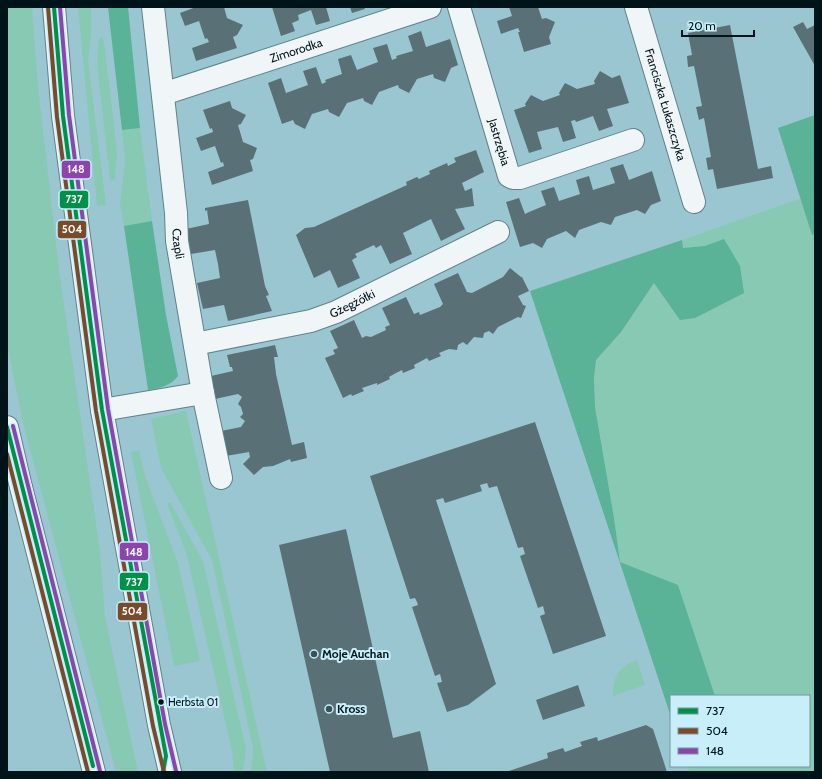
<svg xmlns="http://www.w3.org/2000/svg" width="822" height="779" viewBox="0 0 822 779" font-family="Cabin,sans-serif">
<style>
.green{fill:#88c9b4}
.forest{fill:#5ab297}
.building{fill:#597176}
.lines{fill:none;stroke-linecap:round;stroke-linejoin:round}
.minor-casing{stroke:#608189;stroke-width:24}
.secondary-casing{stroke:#608189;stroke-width:24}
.minor{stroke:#f0f6f8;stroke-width:22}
.secondary{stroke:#f0f6f8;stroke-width:22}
.bus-1-casing{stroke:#c7eef9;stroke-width:7}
.bus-2-casing{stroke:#c7eef9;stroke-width:7}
.bus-3-casing{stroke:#c7eef9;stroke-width:7}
.bus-1{stroke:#009049;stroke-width:4}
.bus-2{stroke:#7a4b2a;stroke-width:4}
.bus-3{stroke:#8e44ad;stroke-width:4}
.poi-dot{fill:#36525a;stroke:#c7eef9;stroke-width:1.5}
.bus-dot{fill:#001319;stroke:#c7eef9;stroke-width:1.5}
.labels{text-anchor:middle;stroke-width:4;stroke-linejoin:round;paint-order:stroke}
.bus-label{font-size:11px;fill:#001319;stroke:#c7eef9;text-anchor:start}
.street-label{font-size:12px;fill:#001319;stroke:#c7eef9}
.poi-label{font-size:12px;font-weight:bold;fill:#001319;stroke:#c7eef9;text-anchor:start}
.line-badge{stroke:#c7eef9;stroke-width:1.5}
.badge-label{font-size:11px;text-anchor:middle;font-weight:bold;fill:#fff}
</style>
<rect width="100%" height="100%" fill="#9ac6d2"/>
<g class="green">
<path d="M 7,7 L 32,7 L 38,86 L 59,270 L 100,551 L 105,617 L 138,772 L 116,772 L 23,423 L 7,344 Z"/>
<path d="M 78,7 L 91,7 L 92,26 L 88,61 L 106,205 L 97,206 Z"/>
<path d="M 102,37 L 104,41 L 117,151 L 115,179 L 113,181 L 110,180 L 97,64 L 99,38 Z"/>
<path d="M 140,128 L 152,221 L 124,226 L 120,205 L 125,160 L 122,130 Z"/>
<path d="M 802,198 L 812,235 L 815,234 L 815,772 L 689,772 L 688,766 L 809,766 L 809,696 L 715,696 L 678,585 L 620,562 L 614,518 L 595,407 L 594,378 L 596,360 L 621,332 L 654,283 L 705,246 L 683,248 L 682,240 Z"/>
<path d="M 186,411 L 267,772 L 251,772 L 253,748 L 212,560 L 161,468 L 151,419 Z"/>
<path d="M 139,450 L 144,473 L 178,563 L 200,661 L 174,666 L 131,452 Z"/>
<path d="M 170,502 L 203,561 L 246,749 L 243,772 L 234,772 L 232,751 L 186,552 L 167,504 Z"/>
<path d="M 637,660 L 645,685 L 613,696 C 612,677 619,667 637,660 Z"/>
</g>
<g class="forest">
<path d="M 108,7 L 128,7 L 140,128 L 122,130 Z"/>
<path d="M 815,115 L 815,234 L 812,235 L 778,128 Z"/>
<path d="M 152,221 L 166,315 L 178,376 C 170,386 161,388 148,390 L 124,226 Z"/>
<path d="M 724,239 L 740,266 L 744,293 L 695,318 L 680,320 L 654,283 L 621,332 L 596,360 L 594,378 L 595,407 L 614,518 L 620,562 L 678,585 L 715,696 L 671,696 L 671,717 L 530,291 L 682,240 L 683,248 L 705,246 Z"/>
</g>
<g class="building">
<path d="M 196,7 L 224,7 L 227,18 L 243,25 L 237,35 L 233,37 L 237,48 L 196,61 L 192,48 L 209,42 L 207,38 L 205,39 L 199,21 L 185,26 L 180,13 Z"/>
<path d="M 272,7 L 326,7 L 330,21 L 316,25 L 311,10 L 298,15 L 299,20 L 292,23 L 295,31 L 281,36 Z"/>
<path d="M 350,7 L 364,7 L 365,9 L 352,13 Z"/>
<path d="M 509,7 L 538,7 L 542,19 L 546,18 L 555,22 L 549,37 L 551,44 L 524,52 L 518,32 L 520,32 L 518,28 L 501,34 L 497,21 L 512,16 Z"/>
<path d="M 803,22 L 807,29 L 815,25 L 815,66 L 793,27 Z"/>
<path d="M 730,25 L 758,169 L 771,166 L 773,178 L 717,189 L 713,169 L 708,170 L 706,158 L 711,157 L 704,118 L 699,120 L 696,107 L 702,106 L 694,66 L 688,67 L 687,56 L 692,55 L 688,33 Z"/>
<path d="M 421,31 L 426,47 L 450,39 L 458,65 L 451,68 L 445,82 L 434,78 L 433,74 L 417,79 L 409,93 L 399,88 L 398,85 L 379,92 L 372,105 L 364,101 L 363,98 L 347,103 L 339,117 L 329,112 L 328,109 L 312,114 L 305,129 L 295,124 L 293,120 L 282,124 L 268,83 L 281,78 L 286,93 L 308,85 L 303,71 L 316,67 L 322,84 L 326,82 L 325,80 L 342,74 L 338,59 L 351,55 L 357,70 L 378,62 L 373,48 L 387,44 L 392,60 L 397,58 L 396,56 L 413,51 L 408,36 Z"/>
<path d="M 600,71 L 612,78 L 620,75 L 629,103 L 607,109 L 613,126 L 599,131 L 593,116 L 576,122 L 575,120 L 571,121 L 576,138 L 563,142 L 558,127 L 537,132 L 542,149 L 529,153 L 514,110 L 526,106 L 525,104 L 531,95 L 543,101 L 560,95 L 559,93 L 565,83 L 577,89 L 595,84 L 594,81 Z"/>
<path d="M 230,101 L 232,108 L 246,115 L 241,124 L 238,125 L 243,142 L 257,148 L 253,159 L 250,160 L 253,171 L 212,185 L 208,172 L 224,166 L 223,162 L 221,163 L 215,146 L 201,151 L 196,138 L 213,132 L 212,128 L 210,129 L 203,110 Z"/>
<path d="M 476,150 L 484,172 L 462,183 L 465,191 L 472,188 L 474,206 L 455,209 L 465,229 L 441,241 L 431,219 L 403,233 L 412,254 L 390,264 L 381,245 L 376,248 L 374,245 L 355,254 L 357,257 L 352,260 L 360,278 L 338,288 L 330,270 L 314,278 L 296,235 L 305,228 L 314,227 L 407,185 L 406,182 L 417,177 L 419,179 L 430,174 L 429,171 L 447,163 L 448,166 L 456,162 L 454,158 Z"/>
<path d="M 623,164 L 629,180 L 652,171 L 661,201 L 651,205 L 645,214 L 637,210 L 615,217 L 611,225 L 601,222 L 579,230 L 575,238 L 566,231 L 547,239 L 542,248 L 533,243 L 520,247 L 506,202 L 519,198 L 525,214 L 529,212 L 546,205 L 541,191 L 554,187 L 559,201 L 580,194 L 576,180 L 589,176 L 593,190 L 615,183 L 610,168 Z"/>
<path d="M 248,200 L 265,286 L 269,295 L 266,296 L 272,311 L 228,321 L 224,305 L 203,309 L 197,283 L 220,278 L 218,264 L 215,250 L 191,254 L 186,229 L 209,224 L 207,210 L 205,211 L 205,208 Z"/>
<path d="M 510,268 L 521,277 L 522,277 L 529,291 L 518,296 L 523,305 L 526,306 L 521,318 L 518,317 L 498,327 L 493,334 L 489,331 L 484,333 L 483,338 L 474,337 L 467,345 L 463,342 L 458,345 L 457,350 L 449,349 L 439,353 L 441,356 L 429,361 L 427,358 L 414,365 L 415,368 L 403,373 L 402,370 L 396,373 L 389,377 L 390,379 L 377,385 L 377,383 L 362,388 L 364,391 L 352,396 L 351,394 L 343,398 L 325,358 L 335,354 L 333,350 L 338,348 L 330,331 L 354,320 L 362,338 L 366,336 L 371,337 L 386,330 L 385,327 L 390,325 L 382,308 L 406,297 L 414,314 L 419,312 L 420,315 L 440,307 L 443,304 L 434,284 L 458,273 L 467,292 L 472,293 L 503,277 Z"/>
<path d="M 275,345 L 278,357 L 274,357 L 276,374 L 292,445 L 304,442 L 307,458 L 291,462 L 290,459 L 273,466 L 263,467 L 254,475 L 243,464 L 250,457 L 249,452 L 226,456 L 221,431 L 241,427 L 245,421 L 240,417 L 243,414 L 241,407 L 238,404 L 242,397 L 238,394 L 215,399 L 211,376 L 233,371 L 232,367 L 230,367 L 227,355 Z"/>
<path d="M 535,422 L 606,636 L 553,654 L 540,616 L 545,614 L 543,606 L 538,608 L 520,556 L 525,554 L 523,547 L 518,548 L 497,486 L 489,488 L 487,483 L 480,485 L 482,491 L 445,503 L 443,498 L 436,500 L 496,684 L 468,705 L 447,712 L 437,683 L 442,682 L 440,674 L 435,676 L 412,607 L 418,605 L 417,602 L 415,598 L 410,599 L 370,476 Z"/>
<path d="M 346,529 L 393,738 L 420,731 L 429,772 L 330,772 L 279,545 Z"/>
<path d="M 578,685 L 585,706 L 543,720 L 536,700 Z"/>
<path d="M 646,725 L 653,729 L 667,772 L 506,772 L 548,758 L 547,753 L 563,748 L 565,752 L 582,746 L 580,742 L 597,737 L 598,741 Z"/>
</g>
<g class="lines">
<defs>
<g id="minor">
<path id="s1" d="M 153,7 L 176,213 L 177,241 L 203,393 L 221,478"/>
<path id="s2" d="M 459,7 L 509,176 L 513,178 L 520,178 L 633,140"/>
<path id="s3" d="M 636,7 L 694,202"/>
<path id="s4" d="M 163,94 L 430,7"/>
<path id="s5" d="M 195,344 L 311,321 L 336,312 L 498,232"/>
<path d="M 102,410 L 203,393"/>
</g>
<g id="secondary">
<path d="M 54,7 L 63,116 L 102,410 L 159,725 L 170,772"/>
<path d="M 7,427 L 20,483 L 94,772"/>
</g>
</defs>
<use href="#minor" class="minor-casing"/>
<use href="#secondary" class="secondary-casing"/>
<use href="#minor" class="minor"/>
<use href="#secondary" class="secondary"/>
<defs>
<g id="bus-1">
<path d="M 54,7 L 63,116 L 102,410 L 166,756 L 163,772"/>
<path d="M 7,427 L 93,766"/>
</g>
<g id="bus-2">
<path d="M 48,7 L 57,117 L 96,411 L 153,726 L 164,772"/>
<path d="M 7,454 L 88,772"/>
</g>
<g id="bus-3">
<path d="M 60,7 L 69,115 L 108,409 L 165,724 L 176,771"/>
<path d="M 13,426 L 100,771"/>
</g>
</defs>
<use href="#bus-1" class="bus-1-casing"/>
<use href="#bus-2" class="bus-2-casing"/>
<use href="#bus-3" class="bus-3-casing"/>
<use href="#bus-1" class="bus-1"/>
<use href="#bus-2" class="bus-2"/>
<use href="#bus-3" class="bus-3"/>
</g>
<g class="poi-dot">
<circle cx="314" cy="654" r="4"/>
<circle cx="329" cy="709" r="4"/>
</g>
<circle class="bus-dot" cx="161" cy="702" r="3.5"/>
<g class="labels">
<g class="bus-label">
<text x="168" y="706">Herbsta 01</text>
</g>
<g class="street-label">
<text dy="4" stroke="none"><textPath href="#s4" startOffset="140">Zimorodka</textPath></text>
<text dy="4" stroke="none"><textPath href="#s3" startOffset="102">Franciszka Łukaszczyka</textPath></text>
<text dy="4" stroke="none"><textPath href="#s2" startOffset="141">Jastrzębia</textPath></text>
<text dy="4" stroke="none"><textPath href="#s1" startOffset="238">Czapli</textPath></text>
<text dy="4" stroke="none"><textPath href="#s5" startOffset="163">Gżegżółki</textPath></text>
</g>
<g class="poi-label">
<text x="322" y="658">Moje Auchan</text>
<text x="337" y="713">Kross</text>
</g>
</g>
<g class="line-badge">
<rect x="61" y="160" width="30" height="19" rx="4" fill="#8e44ad"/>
<rect x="59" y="190" width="30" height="19" rx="4" fill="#009049"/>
<rect x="57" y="220" width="30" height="19" rx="4" fill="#7a4b2a"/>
<rect x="119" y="542" width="30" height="19" rx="4" fill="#8e44ad"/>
<rect x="119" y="572" width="30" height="19" rx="4" fill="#009049"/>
<rect x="117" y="602" width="31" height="19" rx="4" fill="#7a4b2a"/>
</g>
<g class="badge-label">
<text x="76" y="173">148</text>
<text x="74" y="203">737</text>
<text x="72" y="233">504</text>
<text x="134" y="556">148</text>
<text x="134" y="586">737</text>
<text x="132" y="615">504</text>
</g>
<rect width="822" height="779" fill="none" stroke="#001319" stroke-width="16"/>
<rect x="670" y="695" width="140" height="72" fill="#c7eef9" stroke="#77969f"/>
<rect x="678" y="708" width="20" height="6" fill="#009049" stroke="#77969f"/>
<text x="706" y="715" font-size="12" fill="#001319">737</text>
<rect x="678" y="728" width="20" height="6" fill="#7a4b2a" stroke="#77969f"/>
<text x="706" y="735" font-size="12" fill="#001319">504</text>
<rect x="678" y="748" width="20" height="6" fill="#8e44ad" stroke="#77969f"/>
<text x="706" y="755" font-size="12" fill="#001319">148</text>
<path d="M682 30v6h72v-6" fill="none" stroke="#001319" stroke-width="2"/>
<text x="688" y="30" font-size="12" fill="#001319" stroke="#c7eef9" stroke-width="3" paint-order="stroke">20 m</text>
</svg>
